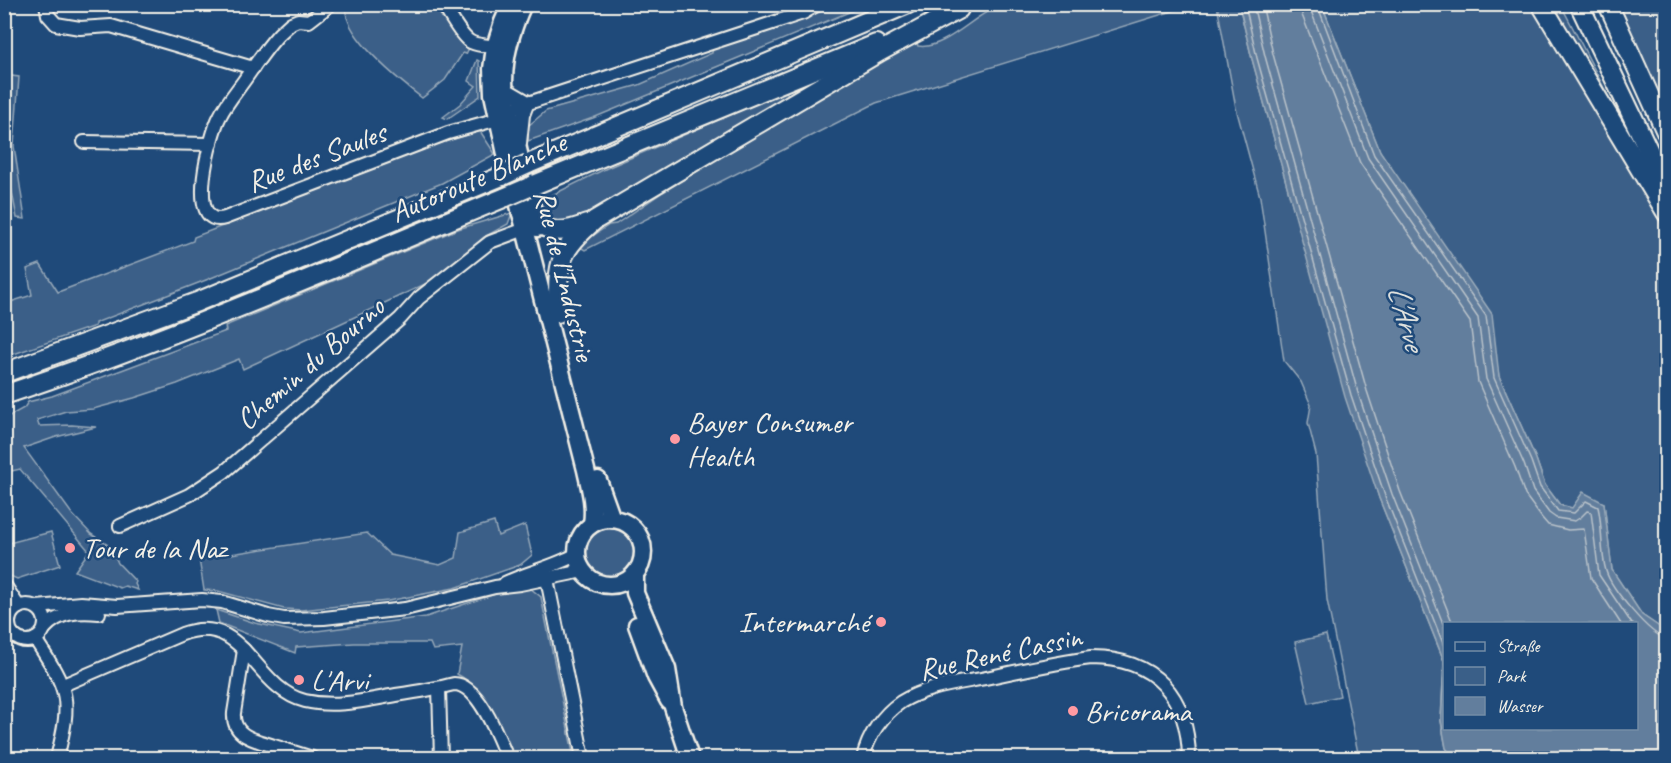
<svg xmlns="http://www.w3.org/2000/svg" width="1671" height="763" viewBox="0 0 1671 763" font-family="Caveat,sans-serif">
<style>
.green{fill:#3a5f88;stroke:#97a8b8;stroke-width:1.5}
.water{fill:#627e9d;stroke:#9cacbb;stroke-width:1.5;fill-rule:evenodd}
.lines{fill:none;stroke-linecap:round;stroke-linejoin:round}
.shore{stroke:#bac3ca;stroke-width:1.5}
.minor-casing{stroke:#f4f1e8;stroke-width:16}
.major-casing{stroke:#f4f1e8;stroke-width:21}
.highway-casing{stroke:#f4f1e8;stroke-width:22}
.minor{stroke:#1f4a7a;stroke-width:12}
.major{stroke:#1f4a7a;stroke-width:16}
.highway{stroke:#1f4a7a;stroke-width:18}
.highway-bridge-casing{stroke:#f4f1e8;stroke-width:22;stroke-linecap:butt}
.highway-bridge{stroke:#1f4a7a;stroke-width:18}
.poi-dot{fill:#ff9aa2;stroke:#1f4a7a;stroke-width:2}
.labels{text-anchor:middle;stroke-width:5;stroke-linejoin:round;paint-order:stroke}
.street-label{font-size:30px;fill:#f4f1e8;stroke:#1f4a7a}
.poi-label{font-size:30px;fill:#f4f1e8;stroke:#1f4a7a;text-anchor:start}
.water-label{font-size:32px;font-style:italic;fill:#dee0dd;stroke:#1f4a7a}
</style>
<rect width="100%" height="100%" fill="#1f4a7a"/>
<filter id="ink" filterUnits="userSpaceOnUse"><feTurbulence type="fractalNoise" baseFrequency=".0167" numOctaves="2"/><feDisplacementMap in="SourceGraphic" scale="12" xChannelSelector="R" yChannelSelector="G"/><feConvolveMatrix kernelMatrix="1 2 1 2 8 2 1 2 1" color-interpolation-filters="sRGB"/></filter>
<g filter="url(#ink)">
<g class="green">
<path d="M 346,5 L 437,5 L 459,40 L 469,48 L 466,54 L 463,53 L 445,80 L 422,98 C 400,81 341,35 346,5 Z"/>
<path d="M 834,5 L 866,5 L 593,118 L 528,141 L 528,126 L 546,111 L 639,85 L 712,53 L 713,47 L 786,25 L 830,8 Z"/>
<path d="M 1005,5 L 1192,5 L 876,103 L 585,250 L 578,246 L 609,225 L 616,224 L 663,192 L 872,65 L 917,43 L 918,46 C 941,50 968,22 987,12 C 993,9 999,7 1005,5 Z"/>
<path d="M 1217,5 L 1239,5 L 1252,59 L 1291,200 L 1379,498 L 1444,661 L 1441,721 L 1446,748 L 1453,758 L 1359,758 L 1327,600 L 1316,454 L 1308,423 L 1311,405 L 1301,382 L 1284,361 L 1260,197 L 1236,108 Z"/>
<path d="M 1322,5 L 1530,5 C 1579,79 1626,155 1666,234 L 1666,635 L 1661,628 L 1642,615 L 1612,570 L 1604,503 L 1572,508 L 1560,505 L 1545,485 L 1536,459 L 1499,376 L 1495,352 L 1411,199 L 1380,151 Z"/>
<path d="M 1548,5 L 1561,5 L 1616,111 L 1614,112 Z"/>
<path d="M 1618,5 L 1666,5 L 1666,114 Z"/>
<path d="M 477,60 L 479,61 L 480,96 L 447,119 L 443,117 L 460,104 L 476,86 L 469,81 Z"/>
<path d="M 4,75 L 19,77 L 14,146 L 25,219 L 17,218 L 5,156 Z"/>
<path d="M 786,91 L 789,97 L 715,138 L 581,220 L 554,224 L 538,202 L 607,168 Z"/>
<path d="M 480,131 L 495,154 L 442,183 L 206,280 L 95,323 L 95,326 L 5,357 L 4,304 L 32,295 L 27,269 L 40,264 L 58,292 L 193,241 L 194,237 L 422,149 Z"/>
<path d="M 512,213 L 508,224 L 484,237 L 438,278 L 243,369 L 239,359 L 177,384 L 134,398 L 93,409 L 66,411 L 37,420 L 39,426 L 72,425 L 96,427 L 56,437 L 24,448 L 72,514 L 91,534 L 111,547 L 118,563 L 136,582 L 135,584 L 138,590 L 125,586 L 120,588 L 75,571 L 89,551 L 20,469 L 12,471 L 5,457 L 4,419 L 24,408 L 28,402 L 52,396 L 226,331 L 225,326 L 458,229 Z"/>
<path d="M 494,522 L 498,536 L 525,525 L 532,555 L 520,565 L 454,588 L 388,601 L 339,606 L 301,610 L 284,609 L 218,591 L 204,590 L 199,559 L 367,533 L 390,555 L 440,565 L 456,558 L 460,532 Z"/>
<circle cx="610" cy="552" r="26"/>
<path d="M 51,532 L 60,565 L 17,579 L 8,575 L 5,563 L 5,544 Z"/>
<path d="M 522,588 L 530,588 L 541,597 L 574,758 L 514,758 C 502,729 487,690 457,674 L 462,647 L 433,650 L 430,643 L 354,643 L 296,647 L 295,653 L 219,623 L 216,610 L 255,623 L 301,633 L 426,617 L 501,592 Z"/>
<path d="M 1326,635 L 1340,696 L 1309,703 L 1295,642 Z"/>
</g>
<path class="water" d="M 1239,5 L 1322,5 L 1380,151 L 1492,314 L 1499,376 L 1536,459 L 1545,485 L 1560,505 L 1572,508 L 1583,492 L 1604,503 L 1612,570 L 1642,615 L 1661,628 L 1666,635 L 1666,758 L 1453,758 L 1446,748 L 1441,721 L 1444,661 L 1379,498 L 1345,397 L 1252,59 ZM 1444,624 L 1636,624 L 1636,728 L 1444,728 Z"/>
<g class="lines">
<g class="shore">
<path d="M 1245,4 L 1257,58 L 1351,395 L 1385,496 L 1444,646"/>
<path d="M 1253,4 L 1265,56 L 1358,393 L 1392,494 L 1444,626"/>
<path d="M 1262,4 L 1273,54 L 1367,391 L 1400,491 L 1453,624"/>
<path d="M 1301,4 L 1302,15 L 1360,163 L 1470,322 L 1478,382 L 1515,467 L 1525,495 L 1542,518 L 1548,525 L 1568,530 L 1584,529 L 1591,578 L 1621,624"/>
<path d="M 1310,4 L 1311,11 L 1368,158 L 1478,318 L 1486,379 L 1524,464 L 1533,491 L 1549,513 L 1556,518 L 1575,521 L 1581,517 L 1587,511 L 1591,512 L 1599,575 L 1632,624"/>
<path d="M 1317,4 L 1374,155 L 1486,316 L 1494,378 L 1531,461 L 1540,487 L 1558,511 L 1574,513 L 1586,501 L 1598,507 C 1603,527 1600,551 1606,571 C 1611,588 1650,636 1666,638"/>
</g>
<defs>
<g id="minor">
<path d="M 46,4 L 48,15 L 56,24 L 80,28 L 111,26 L 253,68"/>
<path d="M 331,4 L 309,21 L 298,20 L 291,23 L 279,34 C 266,48 255,65 243,82 C 235,93 226,104 220,116 C 211,133 184,230 225,218 L 448,133 L 498,119 L 504,114"/>
<path d="M 442,4 C 450,14 459,34 469,41 C 479,48 491,42 500,52"/>
<path d="M 504,88 L 528,102 L 523,115 L 520,143"/>
<path d="M 501,112 L 803,13 L 818,4"/>
<path d="M 84,142 L 211,144"/>
<path d="M 120,526 L 189,495 L 224,472 L 400,319 L 419,298 L 490,242 L 525,229"/>
<path d="M 547,579 L 583,758"/>
<path d="M 505,583 C 528,572 554,567 577,554"/>
<path d="M 4,584 L 19,607"/>
<circle cx="27" cy="623" r="18"/>
<path d="M 37,607 L 81,603 L 117,606 L 202,600 L 222,602 L 268,616 L 284,619 L 324,618 L 405,609 L 495,587 L 520,584 L 583,571"/>
<path d="M 45,628 C 60,612 78,611 99,613"/>
<path d="M 35,639 C 69,691 72,698 57,758"/>
<path d="M 244,650 L 234,713 C 232,737 256,740 274,746 C 287,750 299,754 312,758"/>
<path d="M 63,685 L 182,634 C 245,611 253,688 305,701 C 335,708 367,700 396,695 C 416,692 435,689 454,684 C 479,684 499,739 507,758"/>
<path d="M 439,688 L 441,758"/>
<path d="M 863,758 C 868,736 882,715 901,702 C 928,685 965,683 995,676 C 1027,669 1059,662 1091,658 C 1155,658 1188,696 1189,758"/>
</g>
<g id="major">
<path d="M 511,4 L 503,22 L 495,47 L 492,69 L 493,94 L 506,154 L 586,470 C 590,488 595,505 592,524"/>
<path d="M 523,4 C 510,33 501,64 505,95 L 537,228"/>
<path d="M 598,480 L 612,519"/>
<circle cx="610" cy="552" r="33"/>
<path d="M 635,574 L 635,593 L 667,669 L 673,707 L 690,758"/>
<path d="M 637,625 L 656,677 L 669,701"/>
</g>
<g id="highway">
<path d="M 1541,4 L 1666,212"/>
<path d="M 1579,4 L 1666,187"/>
<path d="M 1608,4 L 1666,132"/>
<path d="M 528,164 L 908,4"/>
<path d="M 534,185 L 876,44"/>
<path d="M 521,211 C 549,231 553,237 587,224"/>
<path d="M 558,313 C 558,264 556,253 595,220 L 881,51 L 959,9"/>
<path d="M 4,373 L 197,302 L 502,176"/>
<path d="M 4,395 C 175,338 340,265 506,197"/>
</g>
</defs>
<use href="#minor" class="minor-casing"/>
<use href="#major" class="major-casing"/>
<use href="#highway" class="highway-casing"/>
<use href="#minor" class="minor"/>
<use href="#major" class="major"/>
<use href="#highway" class="highway"/>
<defs>
<g id="highway-bridge">
<path d="M 502,176 L 528,164"/>
<path d="M 506,197 L 534,185"/>
</g>
</defs>
<use href="#highway-bridge" class="highway-bridge-casing"/>
<use href="#highway-bridge" class="highway-bridge"/>
</g>
</g>
<g class="poi-dot">
<circle cx="675" cy="439" r="6"/>
<circle cx="70" cy="548" r="6"/>
<circle cx="881" cy="622" r="6"/>
<circle cx="299" cy="680" r="6"/>
<circle cx="1073" cy="711" r="6"/>
</g>
<g class="labels">
<g class="street-label">
<text transform="translate(316 157) rotate(-21)" y="10">Rue des Saules</text>
<text transform="translate(478 177) rotate(-23)" y="10">Autoroute Blanche</text>
<text transform="translate(565 275) rotate(76)" y="10">Rue de l'Industrie</text>
<text transform="translate(310 363) rotate(-41)" y="10">Chemin du Bourno</text>
<text transform="translate(1000 653) rotate(-12)" y="10">Rue René Cassin</text>
</g>
<g class="poi-label">
<text x="687" y="432">Bayer Consumer<tspan x="687" dy="34">Health</tspan></text>
<text x="82" y="558">Tour de la Naz</text>
<text x="869" y="632" text-anchor="end">Intermarché</text>
<text x="311" y="690">L'Arvi</text>
<text x="1085" y="721">Bricorama</text>
</g>
<g class="water-label">
<text transform="translate(1407 317) rotate(74)" y="11">L'Arve</text>
</g>
</g>
<rect width="1671" height="763" fill="none" stroke="#1f4a7a" stroke-width="24"/>
<rect x="12" y="12" width="1647" height="739" fill="none" stroke="#f4f1e8" stroke-width="2" filter="url(#ink)"/>
<rect x="1443" y="622" width="195" height="108" fill="#1f4a7a" stroke="#748da6" stroke-width="1.5"/>
<rect x="1455" y="642" width="30" height="9" fill="#1f4a7a" stroke="#748da6" stroke-width="1.5"/>
<text x="1497" y="652" font-size="18" fill="#f4f1e8">Straße</text>
<rect x="1455" y="667" width="30" height="18" fill="#3a5f88" stroke="#748da6" stroke-width="1.5"/>
<text x="1497" y="682" font-size="18" fill="#f4f1e8">Park</text>
<rect x="1455" y="697" width="30" height="18" fill="#627e9d" stroke="#748da6" stroke-width="1.5"/>
<text x="1497" y="712" font-size="18" fill="#f4f1e8">Wasser</text>
</svg>
